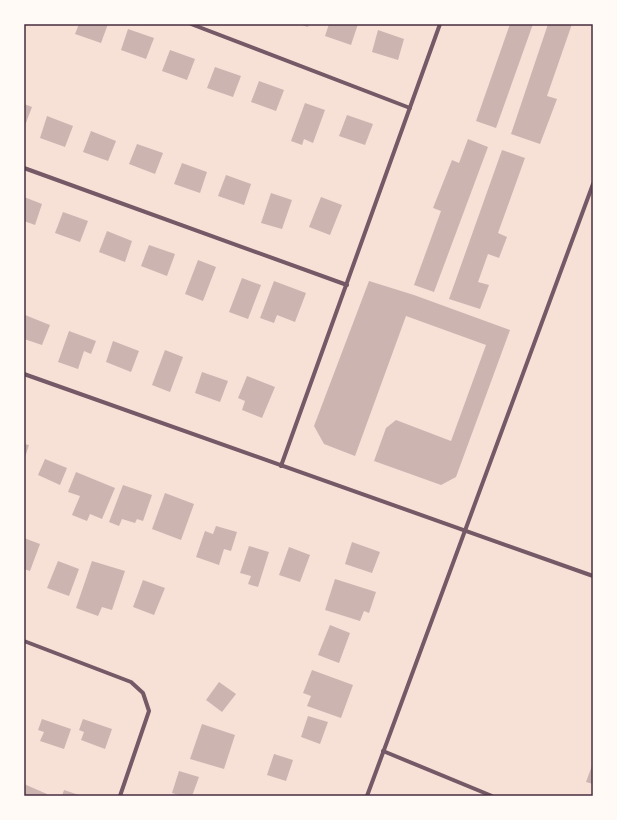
<svg xmlns="http://www.w3.org/2000/svg" width="617" height="820" viewBox="0 0 617 820" font-family="'Noto Sans',sans-serif">
<style>
.building{fill:#ccb4b1}
.lines{fill:none;stroke-linecap:round;stroke-linejoin:round}
.minor{stroke:#755966;stroke-width:4}
.neatline{fill:none;stroke:#4a2c40;stroke-width:1.5}
</style>
<rect width="100%" height="100%" fill="#f7e1d7"/>
<g class="building">
<path d="M 79,24 L 108,24 L 101,43 L 75,34 Z"/>
<path d="M 298,24 L 309,24 L 308,27 Z"/>
<path d="M 329,24 L 358,24 L 351,45 L 325,36 Z"/>
<path d="M 510,24 L 533,24 L 496,128 L 476,121 Z"/>
<path d="M 548,24 L 572,24 L 547,96 L 557,99 L 540,144 L 511,134 Z"/>
<path d="M 128,29 L 154,38 L 146,59 L 121,50 Z"/>
<path d="M 378,30 L 404,39 L 398,60 L 372,52 Z"/>
<path d="M 170,50 L 195,59 L 187,80 L 162,71 Z"/>
<path d="M 215,67 L 241,76 L 233,97 L 207,88 Z"/>
<path d="M 259,81 L 284,90 L 276,111 L 251,102 Z"/>
<path d="M 305,103 L 325,110 L 313,143 L 304,139 L 302,145 L 291,141 Z"/>
<path d="M 24,104 L 32,107 L 24,128 Z"/>
<path d="M 347,115 L 373,124 L 365,145 L 339,136 Z"/>
<path d="M 47,116 L 73,126 L 65,147 L 40,138 Z"/>
<path d="M 91,131 L 116,141 L 108,161 L 83,152 Z"/>
<path d="M 468,139 L 488,147 L 434,292 L 414,285 L 441,211 L 433,208 L 452,160 L 459,163 Z"/>
<path d="M 137,144 L 163,153 L 155,174 L 129,164 Z"/>
<path d="M 502,150 L 525,158 L 498,233 L 507,237 L 499,258 L 488,254 L 478,282 L 489,285 L 480,309 L 449,299 Z"/>
<path d="M 182,163 L 207,172 L 200,193 L 174,184 Z"/>
<path d="M 226,175 L 251,184 L 244,205 L 218,196 Z"/>
<path d="M 271,193 L 292,200 L 282,229 L 261,223 Z"/>
<path d="M 24,197 L 42,204 L 35,225 L 24,221 Z"/>
<path d="M 321,197 L 342,205 L 330,235 L 309,227 Z"/>
<path d="M 63,212 L 88,221 L 80,242 L 55,233 Z"/>
<path d="M 107,231 L 132,241 L 125,262 L 99,252 Z"/>
<path d="M 149,245 L 175,254 L 167,276 L 141,266 Z"/>
<path d="M 198,260 L 216,267 L 203,301 L 185,294 Z"/>
<path d="M 242,278 L 261,285 L 248,319 L 229,312 Z"/>
<path d="M 274,281 L 306,293 L 295,322 L 277,315 L 274,323 L 260,318 Z"/>
<path d="M 369,281 L 414,295 L 510,330 L 456,477 L 441,485 L 374,461 L 386,428 L 396,420 L 451,441 L 486,345 L 406,316 L 355,456 L 324,444 L 314,426 Z"/>
<path d="M 25,315 L 50,325 L 42,345 L 24,339 Z"/>
<path d="M 69,331 L 96,341 L 91,354 L 84,351 L 78,369 L 58,362 Z"/>
<path d="M 113,341 L 139,351 L 131,372 L 106,362 Z"/>
<path d="M 165,350 L 183,357 L 170,392 L 152,385 Z"/>
<path d="M 202,372 L 228,381 L 220,402 L 195,393 Z"/>
<path d="M 247,376 L 275,387 L 262,418 L 242,410 L 245,401 L 238,398 Z"/>
<path d="M 24,444 L 29,445 L 24,460 Z"/>
<path d="M 45,459 L 67,468 L 60,485 L 38,475 Z"/>
<path d="M 76,472 L 115,488 L 102,519 L 90,514 L 87,521 L 72,515 L 80,496 L 68,492 Z"/>
<path d="M 123,485 L 152,495 L 143,521 L 137,519 L 135,523 L 122,519 L 119,526 L 109,522 Z"/>
<path d="M 165,493 L 194,504 L 181,540 L 152,529 Z"/>
<path d="M 216,526 L 237,532 L 231,551 L 224,549 L 219,565 L 196,557 L 205,531 L 213,534 Z"/>
<path d="M 24,538 L 40,544 L 30,571 L 24,569 Z"/>
<path d="M 352,542 L 380,552 L 372,573 L 345,564 Z"/>
<path d="M 249,546 L 269,552 L 258,587 L 248,584 L 251,576 L 240,573 Z"/>
<path d="M 289,547 L 310,555 L 300,582 L 279,575 Z"/>
<path d="M 58,561 L 79,569 L 69,596 L 47,588 Z"/>
<path d="M 92,561 L 125,571 L 112,610 L 102,607 L 98,616 L 76,608 Z"/>
<path d="M 335,579 L 376,592 L 369,613 L 364,611 L 360,621 L 325,610 Z"/>
<path d="M 143,580 L 165,588 L 154,615 L 133,607 Z"/>
<path d="M 330,625 L 350,633 L 339,663 L 318,655 Z"/>
<path d="M 312,670 L 353,685 L 341,718 L 307,706 L 311,696 L 303,693 Z"/>
<path d="M 219,682 L 236,694 L 222,712 L 206,700 Z"/>
<path d="M 308,716 L 328,722 L 320,744 L 301,737 Z"/>
<path d="M 42,719 L 71,729 L 64,749 L 40,741 L 44,732 L 38,730 Z"/>
<path d="M 83,719 L 112,729 L 105,749 L 81,740 L 84,732 L 79,730 Z"/>
<path d="M 202,724 L 235,735 L 224,769 L 190,759 Z"/>
<path d="M 274,754 L 293,760 L 286,781 L 267,775 Z"/>
<path d="M 593,763 L 593,784 L 586,782 Z"/>
<path d="M 179,771 L 199,777 L 192,796 L 182,796 L 172,793 Z"/>
<path d="M 24,784 L 47,794 L 46,796 L 24,796 Z"/>
<path d="M 64,790 L 82,796 L 62,796 Z"/>
</g>
<g class="lines">
<g class="minor">
<path d="M 191,24 L 410,108"/>
<path d="M 24,168 L 347,285"/>
<path d="M 24,374 L 593,576"/>
<path d="M 281,466 L 440,24"/>
<path d="M 24,641 L 131,682 L 143,693 L 149,711 L 120,796"/>
<path d="M 383,751 L 492,796"/>
<path d="M 367,796 L 593,184"/>
</g>
</g>
<rect width="617" height="820" fill="none" stroke="#fffaf5" stroke-width="50"/>
<rect x="25" y="25" width="567" height="770" class="neatline"/>
</svg>
